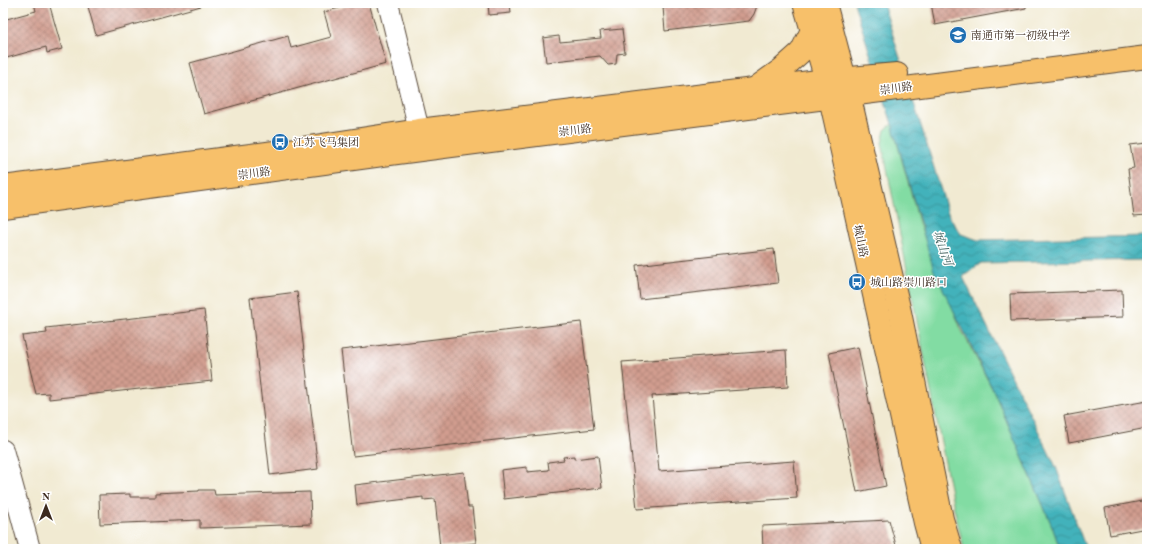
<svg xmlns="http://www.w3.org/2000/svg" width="1150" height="552" viewBox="0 0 1150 552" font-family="'Old Standard TT','Noto Serif SC',serif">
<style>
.green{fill:#82dca3;stroke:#5e8360}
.water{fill:url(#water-waves);stroke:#3f6e6c}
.building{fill:url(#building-cross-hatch)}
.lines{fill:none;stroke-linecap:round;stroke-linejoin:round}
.minor-casing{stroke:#564739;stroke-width:22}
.major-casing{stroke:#564739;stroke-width:24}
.minor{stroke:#fff;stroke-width:20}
.major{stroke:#f7c06b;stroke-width:22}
.labels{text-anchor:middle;stroke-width:3;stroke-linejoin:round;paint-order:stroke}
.poi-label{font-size:11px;fill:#3b2a1e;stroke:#fff;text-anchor:start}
.street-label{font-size:11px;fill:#3b2a1e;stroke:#fff}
.water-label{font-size:12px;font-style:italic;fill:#3e605d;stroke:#fff}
</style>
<defs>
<pattern id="water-waves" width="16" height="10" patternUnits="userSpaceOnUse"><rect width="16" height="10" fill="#43b2bb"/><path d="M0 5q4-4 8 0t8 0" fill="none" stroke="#399197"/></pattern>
<pattern id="building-cross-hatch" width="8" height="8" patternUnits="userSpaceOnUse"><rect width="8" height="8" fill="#d19d8f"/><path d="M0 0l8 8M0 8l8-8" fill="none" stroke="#ab8074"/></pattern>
</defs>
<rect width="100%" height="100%" fill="#fff"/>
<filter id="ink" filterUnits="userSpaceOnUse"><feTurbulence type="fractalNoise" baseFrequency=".025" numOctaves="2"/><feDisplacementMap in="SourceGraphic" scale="8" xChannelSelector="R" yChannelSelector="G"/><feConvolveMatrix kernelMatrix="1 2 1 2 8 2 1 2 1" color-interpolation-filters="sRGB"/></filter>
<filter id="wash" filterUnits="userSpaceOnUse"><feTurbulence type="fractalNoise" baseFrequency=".012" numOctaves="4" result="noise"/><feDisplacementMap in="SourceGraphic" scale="16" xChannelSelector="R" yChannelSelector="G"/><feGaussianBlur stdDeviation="0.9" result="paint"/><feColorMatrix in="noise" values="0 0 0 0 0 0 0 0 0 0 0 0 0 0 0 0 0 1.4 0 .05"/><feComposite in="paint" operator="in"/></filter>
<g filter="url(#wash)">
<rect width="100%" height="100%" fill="#f1ead2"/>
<path class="green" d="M 892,124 L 920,226 L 961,329 L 995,394 L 1052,526 L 1060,549 L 964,549 L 954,508 L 882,143 L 885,130 Z"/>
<path class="water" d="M 854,3 L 883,3 L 949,216 L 961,234 L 978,240 L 1147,236 L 1147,260 L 981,263 L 963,277 L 1056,467 L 1086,549 L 1060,549 L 1052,526 L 995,394 L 934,271 L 892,124 Z"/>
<g id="blocks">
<g class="building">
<path d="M 34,3 L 49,3 L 62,49 L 47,53 L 46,47 L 3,59 L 3,20 L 36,11 Z"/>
<path d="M 87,3 L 200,3 L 201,6 L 96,35 Z"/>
<path d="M 358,3 L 369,3 L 386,64 L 204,114 L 190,63 L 288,36 L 291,48 L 331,37 L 324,12 Z"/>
<path d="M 488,3 L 510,3 L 511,13 L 489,15 Z"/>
<path d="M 695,3 L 758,3 L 754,14 L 749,21 L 665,31 L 663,7 Z"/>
<path d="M 931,3 L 1026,3 L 1026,8 L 935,25 Z"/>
<path d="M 622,29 L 625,53 L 617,54 L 616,64 L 608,65 L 600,56 L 546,62 L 543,38 L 559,36 L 560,42 L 601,38 L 600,31 Z"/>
<path d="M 1147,143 L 1147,159 L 1143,159 L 1147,191 L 1147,215 L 1134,216 L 1128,169 L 1134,168 L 1130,145 Z"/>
<path d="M 774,249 L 778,283 L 640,299 L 636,265 Z"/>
<path d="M 1122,290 L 1123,317 L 1011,321 L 1010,294 Z"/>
<path d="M 297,292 L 318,469 L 270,475 L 250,298 Z"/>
<path d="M 204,310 L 212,381 L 49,399 L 49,393 L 36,394 L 22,336 L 47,333 L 46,328 Z"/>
<path d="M 581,322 L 594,429 L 353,456 L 341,350 Z"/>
<path d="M 858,347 L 886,486 L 857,492 L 829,353 Z"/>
<path d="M 786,350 L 788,387 L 652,396 L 659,471 L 794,461 L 797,498 L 637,509 L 622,362 Z"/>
<path d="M 1147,401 L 1147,428 L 1069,443 L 1064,416 Z"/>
<path d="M 574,456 L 574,459 L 598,456 L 602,488 L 504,499 L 501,470 L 527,467 L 527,472 L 549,470 L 548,462 L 564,460 L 563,457 Z"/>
<path d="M 464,472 L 468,507 L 472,507 L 476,543 L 440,547 L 435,499 L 423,500 L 423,497 L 357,505 L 355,485 Z"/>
<path d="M 199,490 L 214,490 L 215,495 L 310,492 L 311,524 L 200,528 L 200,520 L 100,524 L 99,495 L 130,494 L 130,497 L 155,497 L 155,493 L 199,491 Z"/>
<path d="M 1147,500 L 1147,528 L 1110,535 L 1105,508 Z"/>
<path d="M 889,520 L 897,549 L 763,549 L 762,526 Z"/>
</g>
</g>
</g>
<g filter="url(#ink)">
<use href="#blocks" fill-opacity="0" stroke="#564739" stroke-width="1"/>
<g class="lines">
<defs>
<g id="minor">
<path d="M 388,3 L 419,130"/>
<path d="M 3,450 L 30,549"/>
</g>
<g id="major">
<path d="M 804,3 L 826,80 L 925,523 L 932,549"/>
<path d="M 825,3 L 849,94 L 900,312 L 942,519 L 951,549"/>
<path d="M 757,87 L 782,69 L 801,52 L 812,30"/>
<path d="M 3,187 L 282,151 L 419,130 L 826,80 L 897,74"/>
<path d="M 3,207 L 397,153 L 1147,57"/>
</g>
</defs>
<use href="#minor" class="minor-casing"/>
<use href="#major" class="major-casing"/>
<use href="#minor" class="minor"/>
<use href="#major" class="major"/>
</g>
</g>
<defs>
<symbol id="school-disc" viewBox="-11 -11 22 22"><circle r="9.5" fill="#1f6fb2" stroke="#fff"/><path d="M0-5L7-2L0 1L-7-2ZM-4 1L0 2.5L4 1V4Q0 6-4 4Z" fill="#fff"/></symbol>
<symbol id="bus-disc" viewBox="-11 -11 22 22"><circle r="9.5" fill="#1f6fb2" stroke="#fff"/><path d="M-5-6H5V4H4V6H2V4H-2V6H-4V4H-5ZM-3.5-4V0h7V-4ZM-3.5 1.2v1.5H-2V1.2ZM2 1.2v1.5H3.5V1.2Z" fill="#fff"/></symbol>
</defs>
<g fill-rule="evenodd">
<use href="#school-disc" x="948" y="25" width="20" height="20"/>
<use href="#bus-disc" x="270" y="132" width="20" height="20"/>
<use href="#bus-disc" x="847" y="272" width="20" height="20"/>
</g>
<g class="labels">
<g class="poi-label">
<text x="971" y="39">南通市第一初级中学</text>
<text x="293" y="146">江苏飞马集团</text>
<text x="870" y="286">城山路崇川路口</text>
</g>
<g class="street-label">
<text transform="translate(896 88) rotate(-8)" y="4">崇川路</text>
<text transform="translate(575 130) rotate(-7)" y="4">崇川路</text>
<text transform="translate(254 173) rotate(-8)" y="4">崇川路</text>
<text transform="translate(861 241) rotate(78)" y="4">城山路</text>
</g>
<g class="water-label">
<text transform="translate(943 248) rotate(71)" y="4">城山河</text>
</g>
</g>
<rect width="1150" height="552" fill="none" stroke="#fff" stroke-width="16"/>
<g transform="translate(46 506)" stroke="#ffffff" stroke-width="3" paint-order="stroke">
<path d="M0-3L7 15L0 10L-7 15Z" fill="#3b2a1e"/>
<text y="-6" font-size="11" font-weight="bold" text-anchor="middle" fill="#3b2a1e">N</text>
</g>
</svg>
